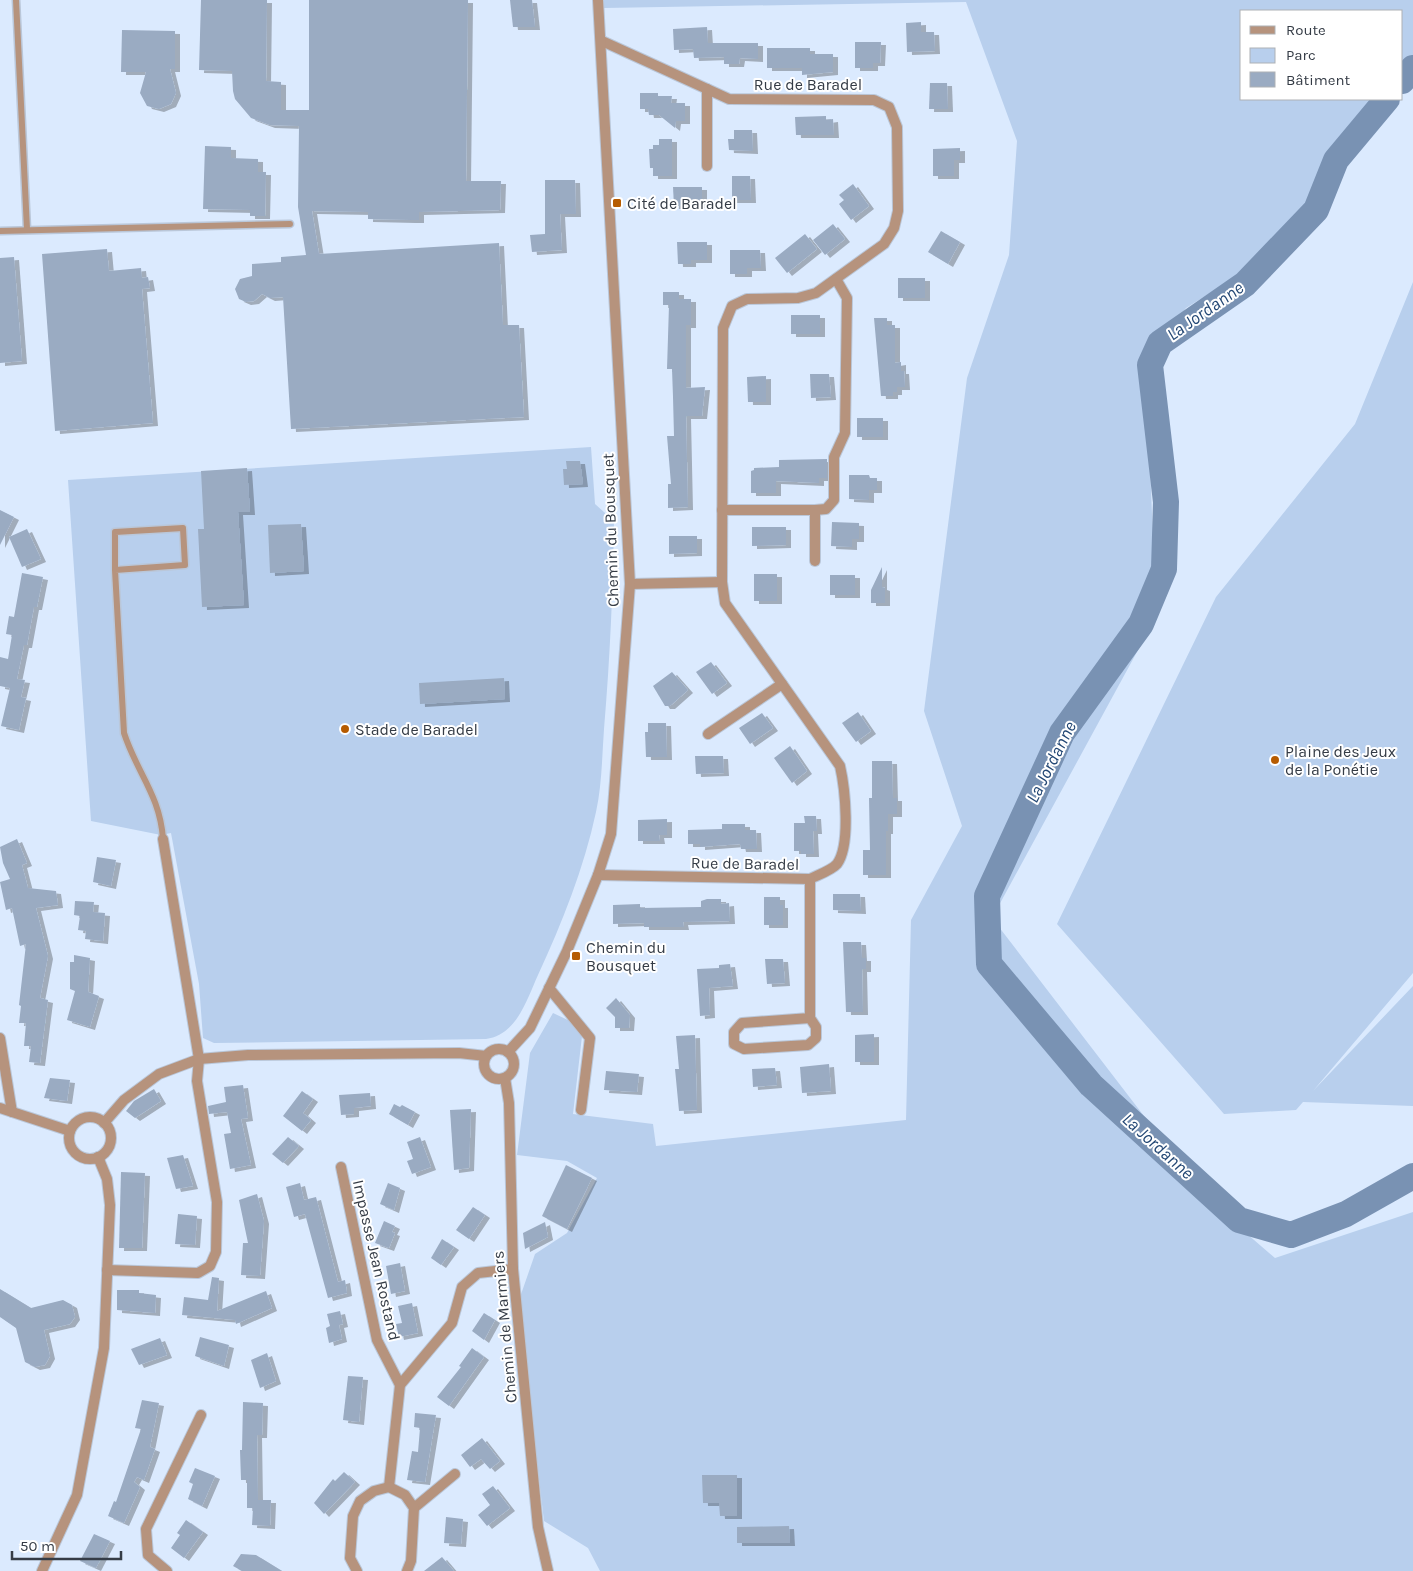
<svg xmlns="http://www.w3.org/2000/svg" width="1413" height="1571" viewBox="0 0 1413 1571" font-family="Karla,sans-serif">
<style>
.green{fill:#b8cfed}
.lines{fill:none;stroke-linecap:round;stroke-linejoin:round}
.river{stroke:#7992b3;stroke-width:26}
.building{fill:#9aabc2;filter:url(#shadow)}
.lane-casing{stroke:#bac7d9;stroke-width:9}
.street-casing{stroke:#bac7d9;stroke-width:12}
.lane{stroke:#b6937d;stroke-width:6}
.street{stroke:#b6937d;stroke-width:10}
.poi-dot{fill:#b65b00;stroke:#fff;stroke-width:2}
.labels{text-anchor:middle;stroke-width:4;stroke-linejoin:round;paint-order:stroke}
.street-label{font-size:16px;fill:#353c46;stroke:#fff}
.poi-label{font-size:16px;fill:#353c46;stroke:#fff;text-anchor:start}
.water-label{font-size:18px;font-style:italic;fill:#244875;stroke:#fff}
</style>
<defs>
<filter id="shadow"><feDropShadow dx="5" dy="3" stdDeviation="0" flood-color="#0004"/></filter>
</defs>
<rect width="100%" height="100%" fill="#dbeafe"/>
<g class="green">
<path d="M 603,0 L 1413,0 L 1413,60 L 1402,73 L 1402,11 L 1242,11 L 1242,99 L 1380,99 L 1333,153 L 1311,209 L 1261,261 L 1186,308 L 1146,361 L 1156,617 L 992,918 L 1210,1202 L 1275,1258 L 1413,1212 L 1413,1571 L 600,1571 L 588,1548 L 544,1521 L 518,1303 L 535,1254 L 567,1233 L 597,1178 L 567,1161 L 517,1155 L 530,1053 L 553,1013 L 570,1021 L 582,1036 L 573,1114 L 653,1124 L 656,1146 L 906,1120 L 911,920 L 962,826 L 924,711 L 967,378 L 1009,255 L 1017,141 L 966,2 L 604,8 Z"/>
<path d="M 1413,282 L 1413,973 L 1313,1091 L 1413,986 L 1413,1106 L 1303,1102 L 1296,1110 L 1224,1114 L 1057,924 L 1216,597 L 1355,424 Z"/>
<path d="M 591,447 L 595,504 L 614,521 C 613,590 610,659 604,729 C 602,756 602,785 596,812 C 584,868 562,923 538,975 C 527,999 517,1035 486,1039 L 214,1043 L 203,1038 L 199,984 L 171,833 L 161,835 L 91,821 L 68,480 Z"/>
</g>
<g class="lines">
<g class="river">
<path d="M 1402,81 L 1413,68"/>
<path d="M 1387,99 L 1336,160 L 1316,210 L 1245,284 L 1160,343 L 1150,365 L 1166,502 L 1164,569 L 1141,624 L 1062,733 L 987,896 L 989,964 L 1091,1085 L 1239,1220 L 1291,1235 L 1346,1214 L 1413,1176"/>
</g>
</g>
<g class="building">
<path d="M 201,0 L 267,0 L 266,81 L 281,82 L 281,110 L 309,110 L 309,0 L 468,0 L 466,181 L 501,181 L 500,210 L 419,212 L 419,220 L 411,220 L 368,219 L 368,212 L 312,211 L 319,254 L 499,243 L 503,325 L 519,325 L 524,417 L 291,429 L 283,297 L 270,298 L 262,294 L 254,301 L 246,302 L 239,299 L 235,289 L 240,279 L 252,276 L 252,264 L 281,262 L 281,257 L 306,255 L 298,207 L 299,126 L 270,125 L 251,118 L 235,99 L 233,91 L 232,71 L 199,70 Z"/>
<path d="M 510,0 L 532,0 L 535,27 L 513,27 Z"/>
<path d="M 921,22 L 921,32 L 934,32 L 935,51 L 907,52 L 906,23 Z"/>
<path d="M 707,27 L 708,43 L 758,43 L 758,59 L 740,58 L 739,64 L 724,64 L 724,57 L 694,58 L 693,49 L 674,50 L 673,29 Z"/>
<path d="M 122,30 L 175,31 L 175,69 L 170,69 L 176,93 L 171,104 L 159,109 L 147,106 L 140,93 L 146,72 L 121,72 Z"/>
<path d="M 855,42 L 881,42 L 880,63 L 873,63 L 873,68 L 855,68 Z"/>
<path d="M 767,48 L 810,48 L 810,54 L 833,54 L 833,72 L 802,75 L 802,68 L 767,68 Z"/>
<path d="M 930,83 L 947,83 L 948,109 L 929,109 Z"/>
<path d="M 640,93 L 658,93 L 658,96 L 672,96 L 671,103 L 685,103 L 685,121 L 676,121 L 675,128 L 659,115 L 649,115 L 648,109 L 640,109 Z"/>
<path d="M 826,116 L 826,120 L 833,119 L 834,135 L 796,135 L 795,117 Z"/>
<path d="M 734,130 L 752,130 L 753,151 L 729,150 L 728,139 L 734,139 Z"/>
<path d="M 659,139 L 672,139 L 672,176 L 653,176 L 653,168 L 650,168 L 649,149 L 653,149 L 653,145 L 659,145 Z"/>
<path d="M 205,146 L 231,147 L 231,158 L 258,159 L 258,172 L 266,172 L 265,216 L 250,216 L 250,210 L 203,209 Z"/>
<path d="M 960,148 L 960,160 L 954,160 L 954,176 L 933,176 L 933,149 Z"/>
<path d="M 732,176 L 750,176 L 751,200 L 732,200 Z"/>
<path d="M 545,180 L 575,180 L 576,214 L 560,214 L 562,250 L 532,252 L 530,235 L 545,234 Z"/>
<path d="M 853,184 L 869,206 L 851,220 L 839,204 L 844,200 L 839,195 Z"/>
<path d="M 673,187 L 702,187 L 702,205 L 674,206 Z"/>
<path d="M 833,224 L 845,239 L 825,255 L 813,240 Z"/>
<path d="M 941,231 L 960,242 L 948,264 L 928,252 Z"/>
<path d="M 805,234 L 817,249 L 787,273 L 775,258 Z"/>
<path d="M 677,242 L 707,242 L 707,260 L 691,260 L 691,264 L 678,264 Z"/>
<path d="M 107,249 L 109,271 L 141,268 L 142,278 L 148,277 L 150,288 L 142,289 L 153,423 L 55,431 L 42,254 Z"/>
<path d="M 730,250 L 760,250 L 761,268 L 747,268 L 747,274 L 730,274 Z"/>
<path d="M 14,257 L 22,361 L 0,363 L 0,258 Z"/>
<rect x="898" y="278" width="27" height="20"/>
<path d="M 663,292 L 679,292 L 679,299 L 691,299 L 691,325 L 686,325 L 686,388 L 705,387 L 702,416 L 686,416 L 688,507 L 668,508 L 668,484 L 671,484 L 667,436 L 674,436 L 673,397 L 672,369 L 667,369 L 669,305 L 663,305 Z"/>
<rect x="791" y="315" width="29" height="19"/>
<path d="M 874,318 L 887,318 L 887,325 L 895,325 L 895,363 L 901,362 L 901,371 L 904,371 L 905,387 L 897,387 L 897,392 L 893,392 L 893,396 L 881,396 Z"/>
<path d="M 810,374 L 829,374 L 831,397 L 811,398 Z"/>
<path d="M 766,376 L 766,402 L 748,402 L 747,377 Z"/>
<rect x="857" y="418" width="26" height="19"/>
<path d="M 827,459 L 827,478 L 819,478 L 819,483 L 776,481 L 776,493 L 751,493 L 751,471 L 754,470 L 754,468 L 779,467 L 779,460 Z"/>
<path d="M 566,461 L 580,461 L 583,484 L 564,485 L 563,469 L 567,469 Z"/>
<path d="M 247,468 L 250,512 L 238,512 L 244,605 L 202,607 L 198,529 L 204,529 L 201,471 Z"/>
<path d="M 849,475 L 869,475 L 870,478 L 877,478 L 877,490 L 869,490 L 869,500 L 849,499 Z"/>
<path d="M 0,510 L 14,517 L 0,545 Z"/>
<path d="M 832,522 L 859,523 L 859,539 L 852,539 L 852,547 L 831,546 Z"/>
<path d="M 301,524 L 304,571 L 270,573 L 268,525 Z"/>
<path d="M 752,527 L 786,527 L 786,545 L 752,546 Z"/>
<path d="M 27,529 L 41,559 L 22,567 L 9,537 Z"/>
<path d="M 669,536 L 697,536 L 697,553 L 669,554 Z"/>
<path d="M 882,567 L 882,587 L 885,588 L 885,603 L 871,603 L 871,590 Z"/>
<path d="M 22,573 L 43,577 L 37,607 L 34,607 L 27,645 L 24,645 L 17,679 L 25,680 L 21,697 L 26,698 L 19,730 L 1,726 L 10,688 L 0,686 L 0,657 L 8,659 L 12,635 L 6,634 L 9,616 L 14,617 Z"/>
<rect x="754" y="574" width="23" height="27"/>
<rect x="830" y="575" width="25" height="20"/>
<path d="M 711,662 L 727,683 L 712,694 L 696,672 Z"/>
<path d="M 672,672 L 688,690 L 670,706 L 665,706 L 653,686 Z"/>
<path d="M 504,678 L 505,699 L 420,704 L 419,683 Z"/>
<path d="M 858,712 L 871,731 L 856,742 L 842,723 Z"/>
<path d="M 762,713 L 773,728 L 750,744 L 739,728 Z"/>
<path d="M 648,723 L 666,723 L 667,757 L 646,757 L 645,732 L 648,732 Z"/>
<path d="M 790,746 L 807,771 L 792,783 L 774,758 Z"/>
<path d="M 695,756 L 723,756 L 724,773 L 696,774 Z"/>
<path d="M 872,761 L 892,761 L 893,798 L 897,798 L 897,814 L 888,814 L 888,831 L 886,831 L 886,875 L 863,875 L 863,850 L 870,850 L 869,798 L 872,798 Z"/>
<path d="M 804,816 L 816,816 L 817,831 L 813,831 L 814,854 L 801,854 L 801,851 L 794,851 L 794,823 L 805,823 Z"/>
<path d="M 667,819 L 667,835 L 659,835 L 660,841 L 638,841 L 638,820 Z"/>
<path d="M 722,824 L 745,824 L 745,830 L 756,830 L 757,849 L 741,849 L 740,844 L 700,847 L 700,844 L 688,844 L 688,830 L 722,829 Z"/>
<path d="M 17,839 L 27,863 L 22,865 L 28,888 L 56,891 L 58,905 L 36,908 L 48,956 L 40,998 L 48,1000 L 40,1063 L 29,1062 L 31,1046 L 24,1046 L 26,1023 L 19,1023 L 21,1006 L 19,1005 L 26,944 L 20,946 L 12,908 L 6,910 L 0,882 L 10,879 L 3,863 L 0,847 Z"/>
<path d="M 97,857 L 116,860 L 111,886 L 93,882 Z"/>
<path d="M 833,894 L 860,894 L 861,911 L 833,910 Z"/>
<path d="M 764,897 L 780,897 L 780,905 L 783,905 L 783,925 L 764,925 Z"/>
<path d="M 707,899 L 721,899 L 721,904 L 729,903 L 730,921 L 683,922 L 684,927 L 644,927 L 644,923 L 613,924 L 613,905 L 640,904 L 640,908 L 701,907 L 701,901 Z"/>
<path d="M 75,901 L 94,902 L 93,912 L 105,913 L 103,941 L 85,939 L 86,931 L 78,930 L 80,916 L 74,915 Z"/>
<path d="M 843,942 L 861,942 L 862,958 L 866,958 L 866,969 L 862,969 L 863,1012 L 846,1012 Z"/>
<path d="M 74,955 L 90,958 L 88,992 L 99,996 L 90,1027 L 67,1020 L 75,991 L 70,989 L 70,962 L 74,962 Z"/>
<path d="M 765,959 L 783,959 L 785,983 L 767,984 Z"/>
<path d="M 730,964 L 733,986 L 709,988 L 710,1015 L 700,1016 L 697,969 L 719,968 L 719,965 Z"/>
<path d="M 616,998 L 630,1015 L 629,1028 L 615,1028 L 615,1017 L 606,1008 Z"/>
<path d="M 874,1034 L 874,1062 L 855,1062 L 855,1035 Z"/>
<path d="M 695,1035 L 697,1110 L 679,1111 L 675,1069 L 679,1069 L 676,1036 Z"/>
<path d="M 829,1064 L 831,1091 L 802,1093 L 800,1067 Z"/>
<path d="M 775,1068 L 777,1085 L 753,1087 L 752,1069 Z"/>
<path d="M 606,1071 L 639,1074 L 637,1092 L 604,1090 Z"/>
<path d="M 50,1078 L 70,1080 L 67,1101 L 44,1098 Z"/>
<path d="M 243,1085 L 248,1118 L 241,1119 L 251,1165 L 230,1169 L 224,1134 L 231,1133 L 227,1112 L 209,1114 L 208,1106 L 226,1102 L 224,1087 Z"/>
<path d="M 154,1089 L 161,1101 L 135,1118 L 126,1111 L 134,1101 Z"/>
<path d="M 302,1091 L 313,1099 L 303,1113 L 311,1120 L 302,1131 L 283,1116 Z"/>
<path d="M 370,1093 L 371,1106 L 354,1108 L 354,1114 L 341,1115 L 339,1095 Z"/>
<path d="M 394,1104 L 400,1107 L 402,1105 L 415,1112 L 408,1125 L 389,1114 Z"/>
<path d="M 471,1109 L 469,1168 L 454,1170 L 450,1110 Z"/>
<path d="M 288,1137 L 299,1146 L 283,1163 L 272,1154 Z"/>
<path d="M 420,1137 L 431,1167 L 412,1174 L 407,1161 L 413,1159 L 407,1142 Z"/>
<path d="M 183,1155 L 193,1186 L 176,1189 L 167,1158 Z"/>
<path d="M 566,1165 L 592,1178 L 567,1229 L 542,1216 Z"/>
<path d="M 121,1172 L 145,1173 L 142,1248 L 119,1248 Z"/>
<path d="M 300,1183 L 304,1200 L 316,1197 L 338,1282 L 345,1280 L 347,1293 L 328,1298 L 305,1214 L 294,1217 L 286,1187 Z"/>
<path d="M 388,1183 L 400,1188 L 394,1210 L 380,1204 Z"/>
<path d="M 257,1194 L 264,1221 L 260,1276 L 241,1275 L 243,1243 L 248,1243 L 239,1200 Z"/>
<path d="M 473,1207 L 485,1215 L 469,1239 L 456,1230 Z"/>
<path d="M 178,1214 L 197,1216 L 195,1245 L 175,1244 Z"/>
<path d="M 384,1221 L 395,1226 L 392,1232 L 395,1233 L 389,1248 L 375,1243 Z"/>
<path d="M 545,1222 L 548,1237 L 525,1249 L 523,1233 Z"/>
<path d="M 442,1239 L 454,1247 L 441,1265 L 431,1258 Z"/>
<path d="M 400,1263 L 405,1291 L 391,1294 L 386,1266 Z"/>
<path d="M 212,1277 L 219,1278 L 217,1311 L 266,1291 L 272,1308 L 236,1324 L 235,1320 L 182,1315 L 184,1297 L 208,1300 Z"/>
<path d="M 0,1289 L 31,1308 L 63,1300 L 72,1305 L 75,1317 L 70,1324 L 44,1330 L 50,1356 L 45,1365 L 35,1367 L 25,1362 L 16,1328 L 0,1317 Z"/>
<path d="M 117,1290 L 139,1290 L 139,1293 L 156,1295 L 155,1313 L 117,1310 Z"/>
<path d="M 412,1303 L 418,1333 L 399,1337 L 396,1324 L 402,1323 L 398,1306 Z"/>
<path d="M 340,1311 L 343,1324 L 339,1325 L 342,1339 L 329,1343 L 326,1328 L 330,1326 L 327,1314 Z"/>
<path d="M 484,1313 L 495,1320 L 484,1340 L 472,1331 Z"/>
<path d="M 200,1337 L 229,1345 L 224,1366 L 195,1356 Z"/>
<path d="M 160,1338 L 167,1355 L 139,1365 L 131,1349 Z"/>
<path d="M 472,1348 L 484,1357 L 449,1406 L 437,1397 L 461,1367 L 459,1366 Z"/>
<path d="M 267,1353 L 276,1381 L 260,1388 L 251,1360 Z"/>
<path d="M 348,1376 L 363,1377 L 359,1422 L 343,1420 Z"/>
<path d="M 142,1400 L 159,1403 L 150,1447 L 155,1449 L 144,1480 L 137,1477 L 134,1482 L 140,1487 L 124,1523 L 108,1516 L 114,1501 L 116,1502 L 141,1429 L 135,1428 Z"/>
<path d="M 243,1402 L 263,1403 L 262,1435 L 257,1435 L 258,1500 L 271,1500 L 270,1526 L 252,1525 L 253,1508 L 247,1508 L 247,1480 L 241,1480 L 240,1450 L 242,1450 Z"/>
<path d="M 415,1413 L 436,1415 L 425,1482 L 407,1480 L 412,1451 L 418,1452 L 420,1428 L 414,1427 Z"/>
<path d="M 482,1438 L 500,1461 L 490,1469 L 481,1459 L 470,1467 L 461,1455 Z"/>
<path d="M 195,1468 L 215,1476 L 202,1506 L 188,1499 L 193,1484 L 189,1482 Z"/>
<path d="M 344,1472 L 355,1482 L 324,1514 L 314,1503 L 333,1479 L 335,1481 Z"/>
<path d="M 702,1475 L 737,1475 L 737,1516 L 720,1516 L 719,1503 L 703,1503 Z"/>
<path d="M 493,1486 L 510,1508 L 487,1526 L 478,1515 L 490,1505 L 482,1494 Z"/>
<path d="M 446,1517 L 463,1519 L 461,1544 L 444,1543 Z"/>
<path d="M 186,1520 L 203,1532 L 184,1558 L 171,1548 L 180,1535 L 177,1533 Z"/>
<path d="M 789,1526 L 790,1543 L 737,1543 L 737,1527 Z"/>
<path d="M 94,1534 L 110,1541 L 96,1568 L 80,1561 Z"/>
<path d="M 241,1554 L 256,1555 L 282,1571 L 242,1571 L 233,1566 Z"/>
<path d="M 442,1557 L 454,1571 L 424,1571 Z"/>
</g>
<g class="lines">
<defs>
<g id="lane">
<path d="M 16,0 L 27,229"/>
<path d="M 0,231 L 290,224"/>
<path d="M 115,570 L 115,532 L 183,528 L 185,565 L 115,570 L 124,733 C 137,773 160,795 163,839"/>
</g>
<g id="street">
<path d="M 707,166 L 707,89"/>
<path d="M 722,510 L 815,510 L 826,509 L 834,500 L 834,457 L 845,433 L 847,298 L 836,279"/>
<path d="M 815,510 L 815,561"/>
<path d="M 630,584 L 722,582"/>
<path d="M 708,734 L 782,684"/>
<path d="M 598,875 L 810,879 C 818,875 832,870 837,864 C 851,845 845,788 840,766 L 725,603 L 722,582 L 723,328 L 732,306 L 747,299 L 798,298 L 816,293 L 884,244 L 894,228 L 898,211 L 897,127 L 889,107 L 874,100 L 729,99 L 602,41"/>
<path d="M 810,879 L 810,1018 L 816,1027 L 816,1038 L 808,1045 L 744,1049 L 734,1044 L 734,1032 L 742,1023 L 810,1018"/>
<path d="M 549,988 L 590,1038 L 581,1110"/>
<path d="M 0,1038 L 12,1112"/>
<circle cx="499" cy="1064" r="15"/>
<path d="M 508,1052 L 530,1028 L 567,951 L 598,875 L 611,834 L 630,584 L 598,0"/>
<path d="M 505,1078 L 509,1103 L 513,1269 L 538,1527 L 548,1571"/>
<path d="M 0,1108 L 70,1131"/>
<circle cx="90" cy="1138" r="21"/>
<path d="M 104,1123 L 124,1100 L 159,1074 L 199,1059 L 248,1055 L 459,1053 L 486,1056"/>
<path d="M 341,1167 L 377,1340 L 400,1385"/>
<path d="M 107,1270 L 198,1273 L 210,1266 L 216,1252 L 217,1202 L 197,1081 L 199,1059 L 163,839"/>
<path d="M 389,1487 L 400,1385 L 452,1323 L 462,1287 L 478,1273 L 513,1269"/>
<path d="M 414,1508 L 455,1474"/>
<path d="M 42,1571 L 77,1495 L 104,1348 L 110,1205 L 107,1179 L 98,1157"/>
<path d="M 167,1571 L 148,1555 L 146,1529 L 201,1415"/>
<path d="M 357,1571 L 350,1558 L 353,1516 L 360,1501 L 374,1491 L 389,1487 L 405,1495 L 414,1508 L 411,1561 L 407,1571"/>
</g>
</defs>
<use href="#lane" class="lane-casing"/>
<use href="#street" class="street-casing"/>
<use href="#lane" class="lane"/>
<use href="#street" class="street"/>
</g>
<g class="poi-dot">
<rect x="612" y="198" width="10" height="10" rx="2.5"/>
<circle cx="345" cy="729" r="5"/>
<circle cx="1275" cy="760" r="5"/>
<rect x="571" y="951" width="10" height="10" rx="2.5"/>
</g>
<g class="labels">
<g class="street-label">
<text x="808" y="90">Rue de Baradel</text>
<text transform="translate(610 530) rotate(-92)" y="6">Chemin du Bousquet</text>
<text transform="translate(745 863) rotate(1)" y="6">Rue de Baradel</text>
<text transform="translate(377 1260) rotate(77)" y="6">Impasse Jean Rostand</text>
<text transform="translate(504 1327) rotate(-95)" y="6">Chemin de Marmiers</text>
</g>
<g class="poi-label">
<text x="627" y="209">Cité de Baradel</text>
<text x="355" y="735">Stade de Baradel</text>
<text x="1285" y="757">Plaine des Jeux<tspan x="1285" dy="18">de la Ponétie</tspan></text>
<text x="586" y="953">Chemin du<tspan x="586" dy="18">Bousquet</tspan></text>
</g>
<g class="water-label">
<text transform="translate(1205 311) rotate(-35)" y="6">La Jordanne</text>
<text transform="translate(1051 762) rotate(-63)" y="6">La Jordanne</text>
<text transform="translate(1158 1146) rotate(42)" y="6">La Jordanne</text>
</g>
</g>
<rect x="1240" y="10" width="162" height="90" fill="#ffffff" stroke="#aeb1b5"/>
<rect x="1250" y="26" width="25" height="8" fill="#b6937d" stroke="#aeb1b5"/>
<text x="1286" y="35" font-size="15" fill="#353c46">Route</text>
<rect x="1250" y="48" width="25" height="15" fill="#b8cfed" stroke="#aeb1b5"/>
<text x="1286" y="60" font-size="15" fill="#353c46">Parc</text>
<rect x="1250" y="72" width="25" height="15" fill="#9aabc2" stroke="#aeb1b5"/>
<text x="1286" y="85" font-size="15" fill="#353c46">Bâtiment</text>
<path d="M12 1551v8h109v-8" fill="none" stroke="#353c46" stroke-width="2.5"/>
<text x="20" y="1551" font-size="15" fill="#353c46" stroke="#ffffff" stroke-width="4" paint-order="stroke">50 m</text>
</svg>
